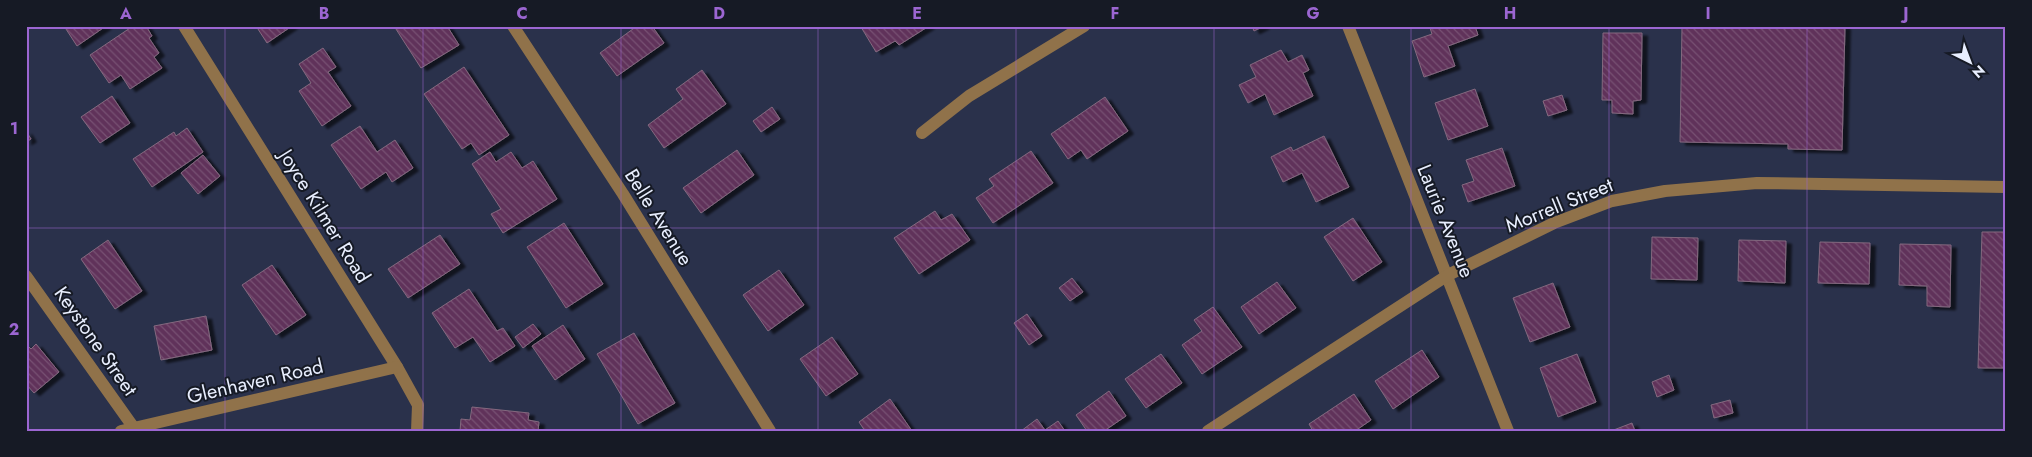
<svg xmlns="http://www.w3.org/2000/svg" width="2032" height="457" viewBox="0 0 2032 457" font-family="Jost,sans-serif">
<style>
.building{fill:url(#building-back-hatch);stroke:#84697f;filter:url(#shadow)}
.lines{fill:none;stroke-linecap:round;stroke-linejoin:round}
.minor{stroke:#90724a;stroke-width:12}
.grid{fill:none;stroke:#9c66d2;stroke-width:1;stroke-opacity:0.55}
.labels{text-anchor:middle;stroke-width:4;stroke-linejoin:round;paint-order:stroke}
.street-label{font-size:20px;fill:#e8eefe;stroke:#161a25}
.neatline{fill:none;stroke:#9c66d2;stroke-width:2}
.grid-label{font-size:16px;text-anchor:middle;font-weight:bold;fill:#9c66d2}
</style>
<defs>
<pattern id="building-back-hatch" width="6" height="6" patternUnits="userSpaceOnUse" patternTransform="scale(1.25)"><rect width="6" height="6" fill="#60325a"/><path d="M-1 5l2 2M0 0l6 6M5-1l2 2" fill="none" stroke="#775073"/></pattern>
<filter id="shadow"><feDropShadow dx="5.5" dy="3" stdDeviation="1" flood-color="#0009"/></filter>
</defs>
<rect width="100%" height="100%" fill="#2a314b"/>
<g class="building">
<path d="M 64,26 L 106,26 L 77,46 Z"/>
<path d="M 133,26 L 146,26 L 152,36 L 149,38 L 159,53 L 154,57 L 162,68 L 130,89 L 121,75 L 109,83 L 90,55 Z"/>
<path d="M 256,26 L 292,26 L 267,43 Z"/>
<path d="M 394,26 L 447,26 L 459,45 L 421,68 Z"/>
<path d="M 637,26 L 652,26 L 664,43 L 617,76 L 600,53 Z"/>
<path d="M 863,26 L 929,26 L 899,45 L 895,41 L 876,52 L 861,27 Z"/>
<path d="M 1252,26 L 1264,26 L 1254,31 Z"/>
<path d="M 1435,26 L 1475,26 L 1478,35 L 1448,46 L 1455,66 L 1424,77 L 1412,41 L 1432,34 L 1430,28 Z"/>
<path d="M 1682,26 L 1845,26 L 1842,150 L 1788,149 L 1788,144 L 1680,142 Z"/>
<path d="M 1603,33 L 1642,33 L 1641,100 L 1633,101 L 1633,114 L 1612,113 L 1612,100 L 1602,100 Z"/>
<path d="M 323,48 L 336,67 L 328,72 L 351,106 L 322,126 L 299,91 L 311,83 L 299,64 Z"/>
<path d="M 1281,50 L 1288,62 L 1302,55 L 1309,70 L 1303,73 L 1313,96 L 1274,115 L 1265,94 L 1248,103 L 1239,85 L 1256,77 L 1250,65 Z"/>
<path d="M 464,67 L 509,135 L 479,155 L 471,143 L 462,149 L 424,94 Z"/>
<path d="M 702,70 L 726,104 L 664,148 L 648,125 L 683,99 L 676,89 Z"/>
<path d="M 1475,89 L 1488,126 L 1448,140 L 1435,103 Z"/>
<path d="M 1562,95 L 1567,110 L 1548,116 L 1543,101 Z"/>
<path d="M 112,96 L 130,123 L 100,143 L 81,117 Z"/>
<path d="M 1105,97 L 1128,131 L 1087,159 L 1081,150 L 1068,159 L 1051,134 Z"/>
<path d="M 772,107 L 780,119 L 761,132 L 753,121 Z"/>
<path d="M 360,126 L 377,152 L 395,140 L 413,168 L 392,182 L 386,172 L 361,189 L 331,145 Z"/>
<path d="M 187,128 L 203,152 L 152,187 L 133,159 L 174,132 L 176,136 Z"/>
<path d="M 26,131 L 31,139 L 26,142 Z"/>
<path d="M 1324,136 L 1349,187 L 1316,202 L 1302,173 L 1283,182 L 1271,157 L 1291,147 L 1293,151 Z"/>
<path d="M 1502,148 L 1515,186 L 1468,202 L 1462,185 L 1474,181 L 1466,160 Z"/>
<path d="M 737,150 L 754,175 L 701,213 L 683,188 Z"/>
<path d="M 1031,151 L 1053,183 L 993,223 L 976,198 L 994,186 L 989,179 Z"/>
<path d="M 490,152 L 496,162 L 511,152 L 522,168 L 533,161 L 557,199 L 503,233 L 491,214 L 501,209 L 472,164 Z"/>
<path d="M 203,155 L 220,176 L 198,194 L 181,173 Z"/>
<path d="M 935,211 L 941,220 L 952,214 L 970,240 L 919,274 L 894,238 Z"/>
<path d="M 1353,218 L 1382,262 L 1353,281 L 1324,237 Z"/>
<path d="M 564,223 L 603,284 L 566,308 L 527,247 Z"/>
<path d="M 1982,232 L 2006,232 L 2006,368 L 1978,368 Z"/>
<path d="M 440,235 L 460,264 L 408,298 L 388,269 Z"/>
<path d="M 1652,237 L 1698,238 L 1697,280 L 1651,279 Z"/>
<path d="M 108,240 L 142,291 L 115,309 L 81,259 Z"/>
<path d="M 1739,240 L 1786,241 L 1785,283 L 1738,281 Z"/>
<path d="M 1820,242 L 1870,243 L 1869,284 L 1818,283 Z"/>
<path d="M 1900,244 L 1951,245 L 1950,307 L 1927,306 L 1927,286 L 1899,285 Z"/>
<path d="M 272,265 L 306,315 L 276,335 L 242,285 Z"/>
<path d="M 779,270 L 804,305 L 768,331 L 743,295 Z"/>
<path d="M 1072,278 L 1083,292 L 1070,301 L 1059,288 Z"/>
<path d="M 1277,282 L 1296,308 L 1259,334 L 1241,307 Z"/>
<path d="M 1553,283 L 1570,327 L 1530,342 L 1513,298 Z"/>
<path d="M 469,289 L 497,331 L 503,328 L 515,346 L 490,362 L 473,337 L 455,348 L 432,313 Z"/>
<path d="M 1213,307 L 1242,347 L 1202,374 L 1182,345 L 1202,331 L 1194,320 Z"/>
<path d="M 1027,314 L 1042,336 L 1029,345 L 1014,323 Z"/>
<path d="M 206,316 L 212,350 L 161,360 L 154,326 Z"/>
<path d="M 533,324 L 541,334 L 523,348 L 515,337 Z"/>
<path d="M 563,325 L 585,359 L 555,380 L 532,346 Z"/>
<path d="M 634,333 L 675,403 L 638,424 L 597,354 Z"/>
<path d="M 832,337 L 858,374 L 826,396 L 800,359 Z"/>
<path d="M 26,344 L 31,349 L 36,344 L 59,372 L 34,393 L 26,384 Z"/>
<path d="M 1422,350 L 1439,377 L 1393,409 L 1375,381 Z"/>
<path d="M 1161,354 L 1182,383 L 1146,408 L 1125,379 Z"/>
<path d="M 1577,354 L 1596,402 L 1558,417 L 1540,368 Z"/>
<path d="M 1669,375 L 1674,390 L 1657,397 L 1652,382 Z"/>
<path d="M 1109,391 L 1126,416 L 1104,431 L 1087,431 L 1076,415 Z"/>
<path d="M 1354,394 L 1371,420 L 1355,431 L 1313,431 L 1309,424 Z"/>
<path d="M 890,399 L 912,431 L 865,431 L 859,422 Z"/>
<path d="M 1730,400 L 1733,413 L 1714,418 L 1711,405 Z"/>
<path d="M 472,407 L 529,413 L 528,420 L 539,422 L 538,431 L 460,431 L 461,419 L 470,420 Z"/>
<path d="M 1037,419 L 1045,430 L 1058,421 L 1065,431 L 1021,431 Z"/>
<path d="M 1632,423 L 1635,431 L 1611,431 Z"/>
</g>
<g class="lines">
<g class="minor">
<path d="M 184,26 L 397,367 L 418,405 L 417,431"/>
<path d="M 513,26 L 623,194 L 770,431"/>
<path d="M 1348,26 L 1508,431"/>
<path d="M 922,133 L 969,96 L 1084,26"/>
<path d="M 26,276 L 134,428"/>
<path d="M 121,431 L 397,367"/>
<path d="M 1208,431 L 1448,275 L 1554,223 L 1612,201 L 1665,191 L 1757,183 L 2006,187"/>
</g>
</g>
<path class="grid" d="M 225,26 L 225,431M 423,26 L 423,431M 621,26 L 621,431M 818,26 L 818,431M 1016,26 L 1016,431M 1214,26 L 1214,431M 1411,26 L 1411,431M 1609,26 L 1609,431M 1807,26 L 1807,431M 26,228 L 2006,228"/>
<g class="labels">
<g class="street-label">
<text transform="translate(1559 205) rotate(-22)" y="7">Morrell Street</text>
<text transform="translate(325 216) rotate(58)" y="7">Joyce Kilmer Road</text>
<text transform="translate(659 217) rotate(58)" y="7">Belle Avenue</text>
<text transform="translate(1446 221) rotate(68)" y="7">Laurie Avenue</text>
<text transform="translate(96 341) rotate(55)" y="7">Keystone Street</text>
<text transform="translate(255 381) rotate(-13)" y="7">Glenhaven Road</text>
</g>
</g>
<rect width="2032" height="457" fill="none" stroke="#161a25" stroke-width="55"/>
<g transform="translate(1970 62) rotate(138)" stroke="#161a25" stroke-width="4" paint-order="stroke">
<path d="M0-4L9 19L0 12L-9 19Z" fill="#e8eefe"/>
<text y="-8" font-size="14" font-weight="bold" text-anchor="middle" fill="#e8eefe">N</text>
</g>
<rect x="28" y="28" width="1976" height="402" class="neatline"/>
<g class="grid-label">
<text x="126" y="19">A</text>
<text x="324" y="19">B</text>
<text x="522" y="19">C</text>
<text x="719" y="19">D</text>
<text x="917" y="19">E</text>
<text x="1115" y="19">F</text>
<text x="1313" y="19">G</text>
<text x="1510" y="19">H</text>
<text x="1708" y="19">I</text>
<text x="1906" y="19">J</text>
<text x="14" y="134">1</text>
<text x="14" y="335">2</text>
</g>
</svg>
